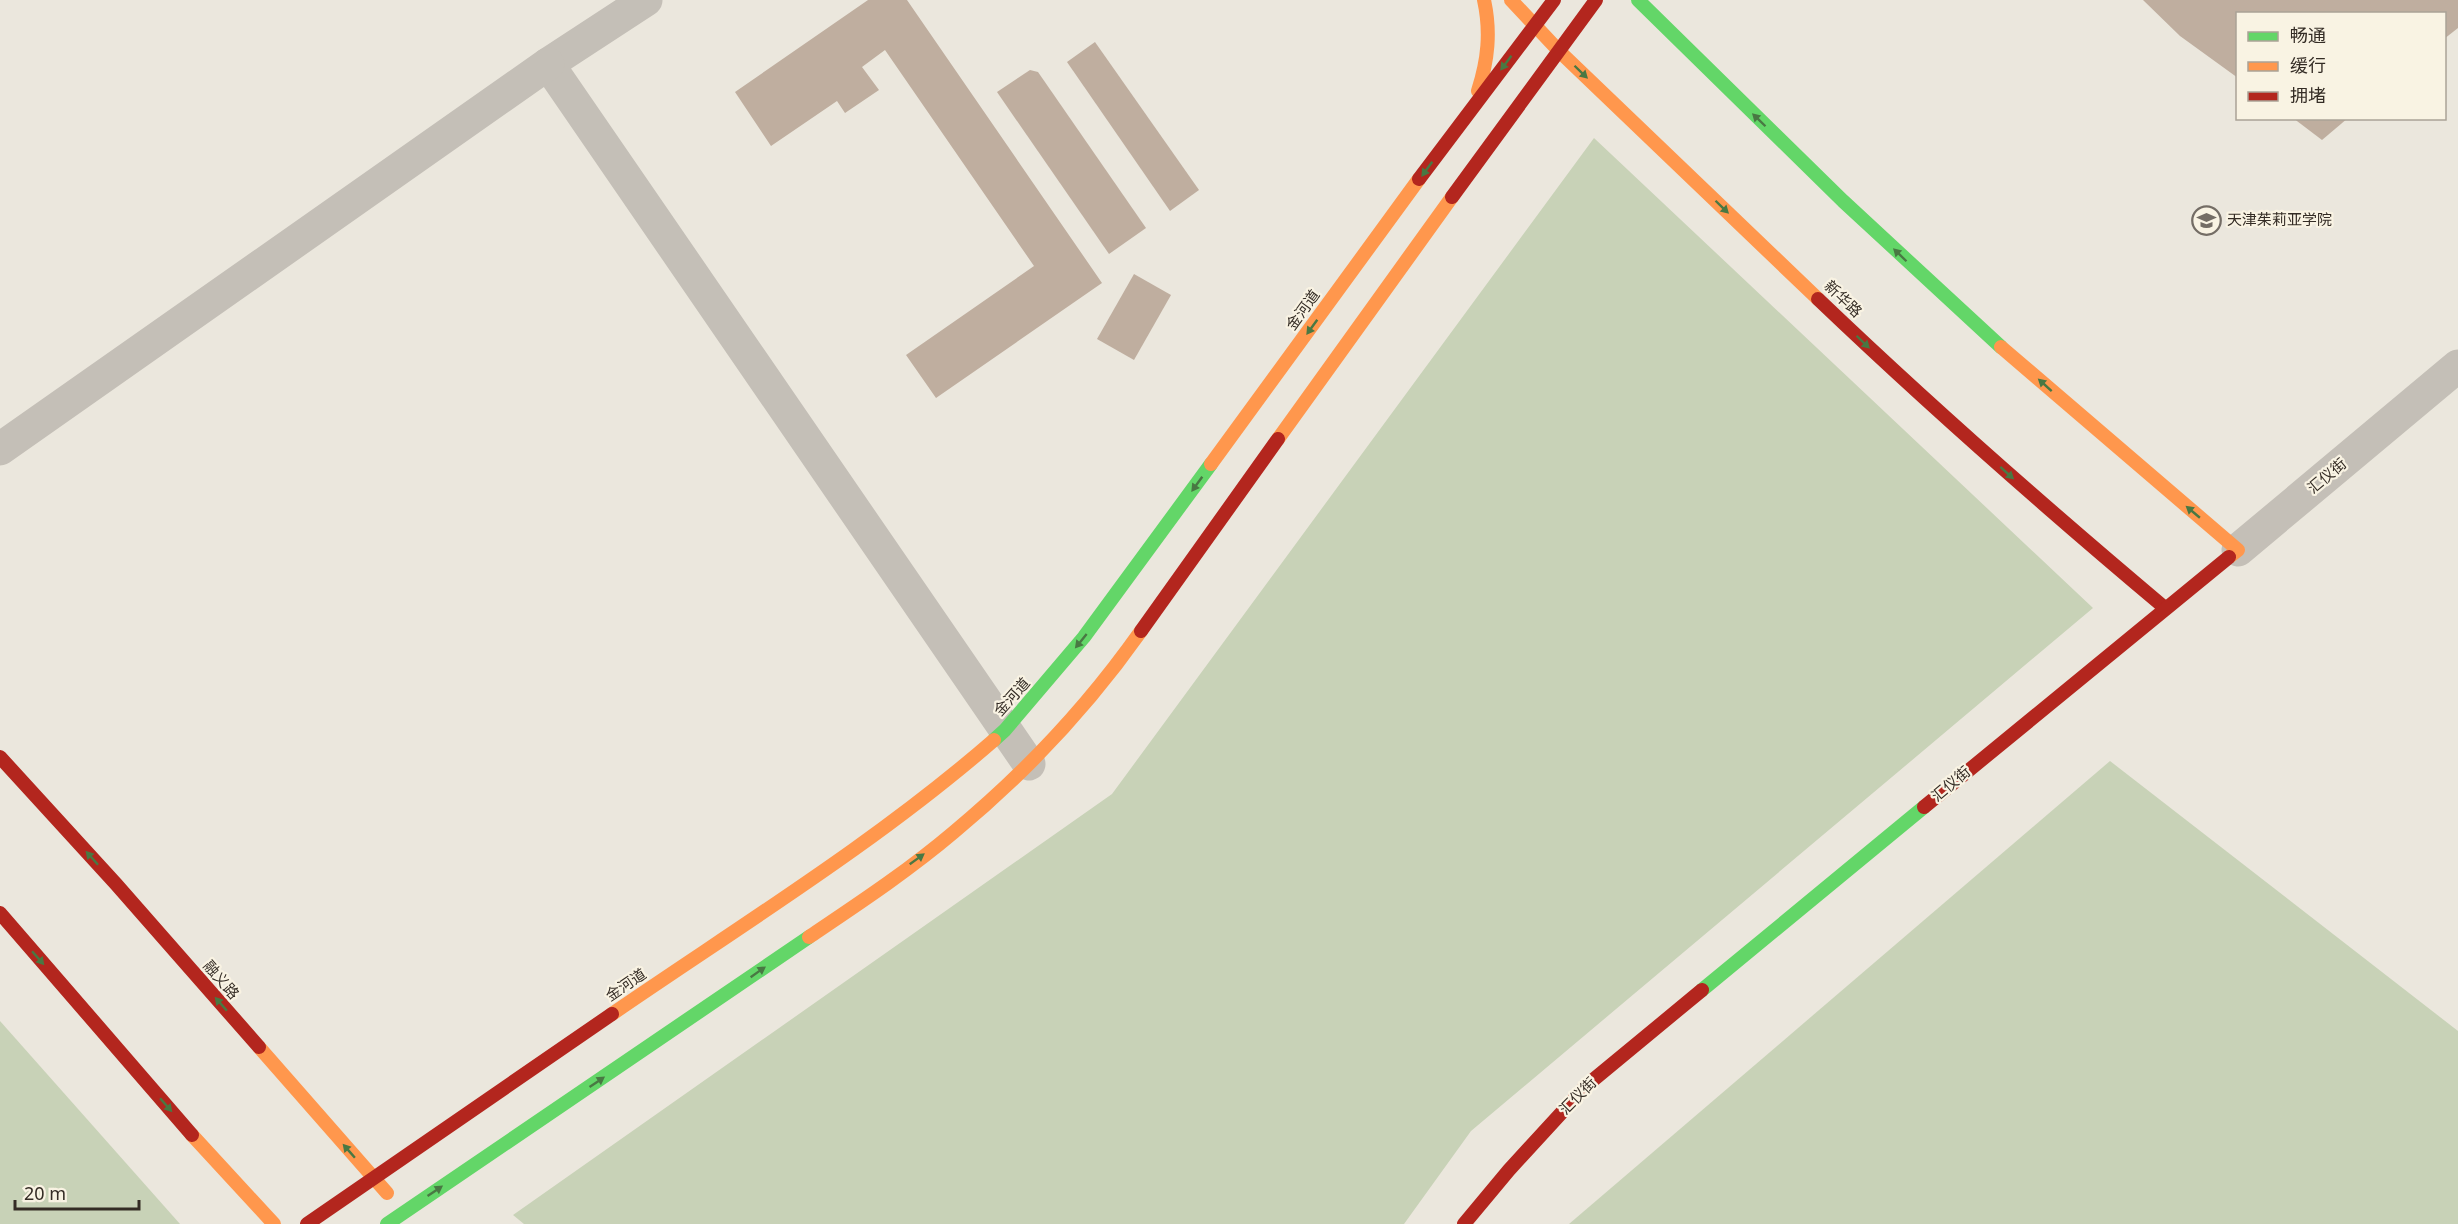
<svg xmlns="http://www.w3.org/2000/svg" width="2458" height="1224" viewBox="0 0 2458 1224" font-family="'Noto Sans','Noto Sans SC',sans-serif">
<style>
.green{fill:#c8d2b7}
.building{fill:#bfae9f}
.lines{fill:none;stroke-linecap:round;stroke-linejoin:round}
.street{stroke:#c4bfb7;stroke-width:33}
.fast{stroke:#63d668;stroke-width:14}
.slow{stroke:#ff974d;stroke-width:14}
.jam{stroke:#b3261e;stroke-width:14}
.oneway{fill:#497843}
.labels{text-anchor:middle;stroke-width:4.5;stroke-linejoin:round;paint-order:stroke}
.poi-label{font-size:15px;fill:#342c25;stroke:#f9f3e3;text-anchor:start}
.street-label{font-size:15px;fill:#342c25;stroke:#f9f3e3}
</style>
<rect width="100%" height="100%" fill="#ebe7dd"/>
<g class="green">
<path d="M 1594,138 L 2093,608 L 1471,1131 L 1404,1224 L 524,1224 L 513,1215 L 1112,794 Z"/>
<path d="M 2110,761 L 2458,1031 L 2458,1224 L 1569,1224 Z"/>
<path d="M 0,1021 L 180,1224 L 0,1224 Z"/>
</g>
<g class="building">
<path d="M 868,0 L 907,0 L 1102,283 L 936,398 L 906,355 L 1034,266 L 885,50 L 862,67 L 879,90 L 845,113 L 837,101 L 771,146 L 735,92 Z"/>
<path d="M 2143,0 L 2458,0 L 2458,28 L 2444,39 L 2444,14 L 2238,14 L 2238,78 L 2180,36 Z"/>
<path d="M 1095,42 L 1199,190 L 1170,211 L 1067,62 Z"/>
<path d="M 1030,70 L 1038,72 L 1146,228 L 1109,254 L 997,92 Z"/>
<path d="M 2293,118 L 2348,118 L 2322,140 Z"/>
<path d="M 1134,274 L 1171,295 L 1134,360 L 1097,339 Z"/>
</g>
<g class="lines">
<g class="street">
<path d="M 646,0 L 548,64 L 1029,764"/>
<path d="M 0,449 L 548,64"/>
<path d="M 2238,550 L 2458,366"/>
</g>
<g class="fast">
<path d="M 1638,0 L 1843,201 L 2001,347"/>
<path d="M 994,740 L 1005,730 L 1084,637 L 1211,464"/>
<path d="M 1702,990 L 1924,807"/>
<path d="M 387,1224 L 809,937"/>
</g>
<g class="slow">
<path d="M 1511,0 L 1559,51 L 1818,299"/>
<path d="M 1478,91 C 1488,60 1491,32 1484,0"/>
<path d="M 2001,347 L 2238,550 L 2229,557"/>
<path d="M 1278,439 L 1452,197"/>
<path d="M 1211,464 L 1419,179"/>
<path d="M 809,937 C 858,904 908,871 954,832 C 1024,774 1088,706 1141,631"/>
<path d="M 612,1014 C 740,926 877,842 994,740"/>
<path d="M 259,1047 L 387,1193"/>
<path d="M 192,1135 L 274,1224"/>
</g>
<g class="jam">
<path d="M 1419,179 L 1554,0"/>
<path d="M 1452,197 L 1596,0"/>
<path d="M 1818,299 C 1930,406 2046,508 2165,608"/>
<path d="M 1141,631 L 1278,439"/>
<path d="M 0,757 L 116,884 L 259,1047"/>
<path d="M 1924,807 L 2229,557"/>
<path d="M 0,913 L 192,1135"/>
<path d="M 307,1224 L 612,1014"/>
<path d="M 1464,1224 L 1509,1170 L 1587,1085 L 1702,990"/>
</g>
</g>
<defs><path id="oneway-solid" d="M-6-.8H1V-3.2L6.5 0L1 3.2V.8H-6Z" transform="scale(1.5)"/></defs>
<g class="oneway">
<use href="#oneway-solid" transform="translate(1506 63) rotate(127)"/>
<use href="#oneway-solid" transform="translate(1581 72) rotate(44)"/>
<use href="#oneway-solid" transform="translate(1759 120) rotate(-136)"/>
<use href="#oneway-solid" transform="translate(1427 169) rotate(126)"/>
<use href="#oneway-solid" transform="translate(1722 207) rotate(44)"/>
<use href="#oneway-solid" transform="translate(1900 255) rotate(-136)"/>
<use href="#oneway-solid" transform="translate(1312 327) rotate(126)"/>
<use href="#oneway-solid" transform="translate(1863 342) rotate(44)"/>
<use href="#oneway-solid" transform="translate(2045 385) rotate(-138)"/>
<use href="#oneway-solid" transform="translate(2007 473) rotate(42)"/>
<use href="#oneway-solid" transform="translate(1197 484) rotate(126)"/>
<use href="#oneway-solid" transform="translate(2193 512) rotate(-140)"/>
<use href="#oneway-solid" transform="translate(1081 641) rotate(129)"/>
<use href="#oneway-solid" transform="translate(92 858) rotate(-132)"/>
<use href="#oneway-solid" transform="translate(917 859) rotate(-36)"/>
<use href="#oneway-solid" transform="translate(38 958) rotate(49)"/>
<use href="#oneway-solid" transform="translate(758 972) rotate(-35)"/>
<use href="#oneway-solid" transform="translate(221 1004) rotate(-131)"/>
<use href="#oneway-solid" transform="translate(597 1082) rotate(-34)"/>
<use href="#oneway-solid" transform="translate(166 1105) rotate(49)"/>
<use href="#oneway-solid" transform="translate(349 1151) rotate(-131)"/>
<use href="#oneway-solid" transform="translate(435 1191) rotate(-34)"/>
</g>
<defs>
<symbol id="university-ring" viewBox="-11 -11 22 22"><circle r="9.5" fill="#f9f3e3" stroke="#746d65" stroke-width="1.5"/><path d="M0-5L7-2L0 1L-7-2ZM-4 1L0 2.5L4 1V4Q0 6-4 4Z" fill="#746d65"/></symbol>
</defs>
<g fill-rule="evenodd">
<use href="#university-ring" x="2190" y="204" width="33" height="33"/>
</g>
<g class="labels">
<g class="poi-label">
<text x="2227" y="225">天津茱莉亚学院</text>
</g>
<g class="street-label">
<text transform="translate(1843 299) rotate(44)" y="5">新华路</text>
<text transform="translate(1303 310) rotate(-54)" y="5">金河道</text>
<text transform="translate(2327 476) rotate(-40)" y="5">汇仪街</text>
<text transform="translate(1012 697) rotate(-48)" y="5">金河道</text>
<text transform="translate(1951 784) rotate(-40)" y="5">汇仪街</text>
<text transform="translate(221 980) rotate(49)" y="5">融义路</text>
<text transform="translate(626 985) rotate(-34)" y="5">金河道</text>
<text transform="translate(1578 1096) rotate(-45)" y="5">汇仪街</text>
</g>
</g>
<rect x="2236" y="12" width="210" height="108" fill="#f9f3e3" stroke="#aaa397" stroke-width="1.5"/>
<rect x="2248" y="32" width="30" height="9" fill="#63d668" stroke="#aaa397" stroke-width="1.5"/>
<text x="2290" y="42" font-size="18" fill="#342c25">畅通</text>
<rect x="2248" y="62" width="30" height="9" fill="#ff974d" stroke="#aaa397" stroke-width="1.5"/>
<text x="2290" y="72" font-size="18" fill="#342c25">缓行</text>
<rect x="2248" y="92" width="30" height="9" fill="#b3261e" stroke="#aaa397" stroke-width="1.5"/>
<text x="2290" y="102" font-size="18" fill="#342c25">拥堵</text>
<path d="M15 1200v9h124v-9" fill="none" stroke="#342c25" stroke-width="3"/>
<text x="24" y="1200" font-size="18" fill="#342c25" stroke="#f9f3e3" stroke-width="4.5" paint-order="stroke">20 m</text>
</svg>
